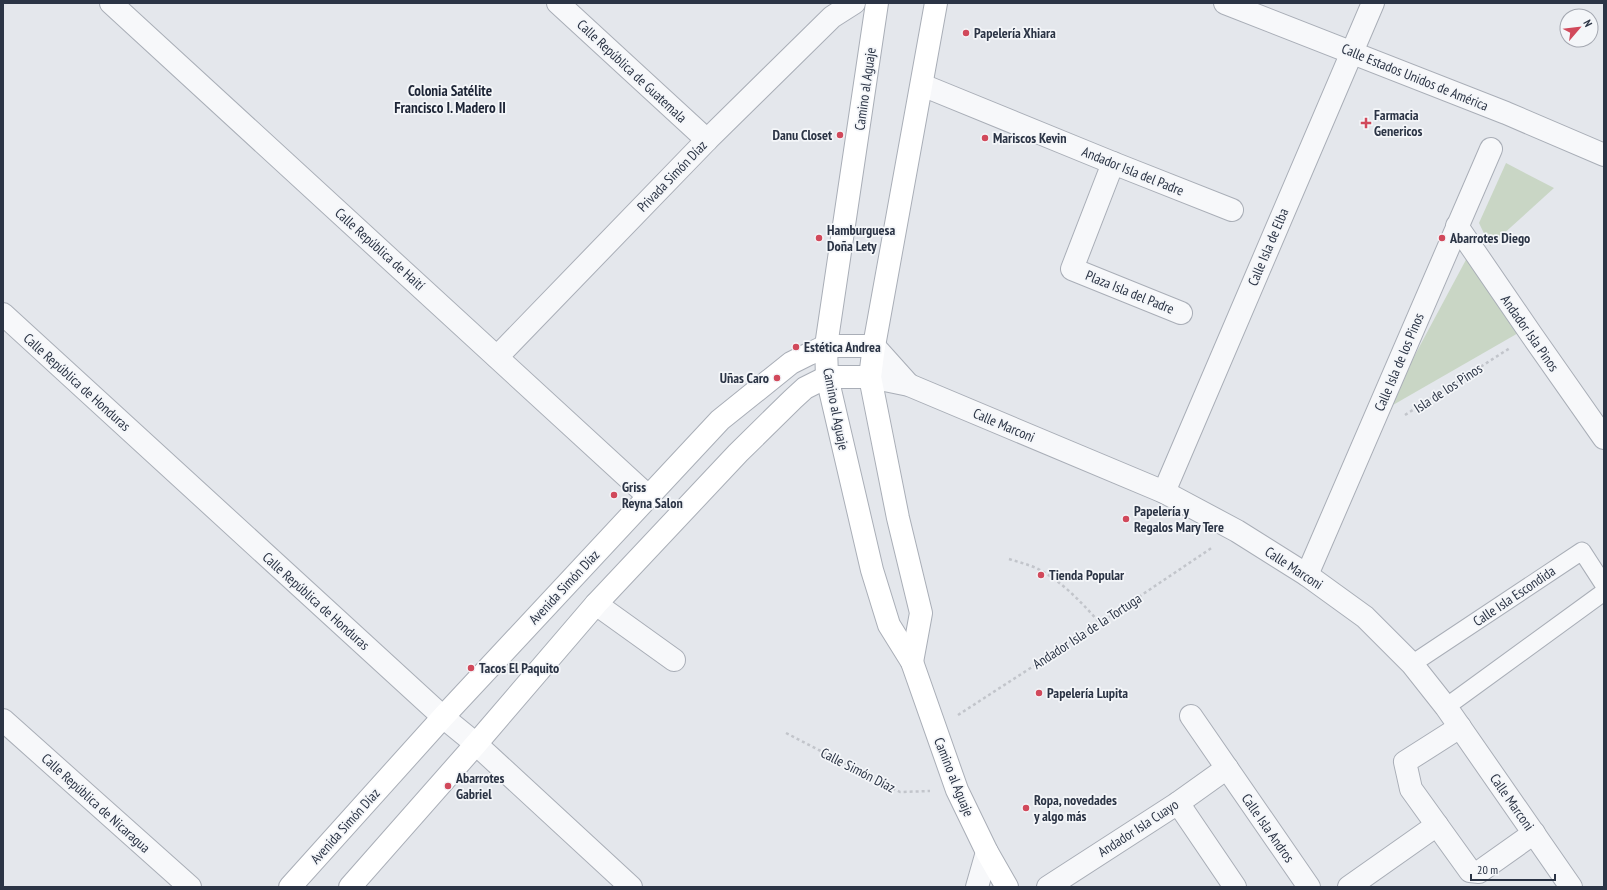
<svg xmlns="http://www.w3.org/2000/svg" width="1607" height="890" viewBox="0 0 1607 890" font-family="'PT Sans Narrow',sans-serif">
<style>
.green{fill:#c9d6c5}
.lines{fill:none;stroke-linecap:round;stroke-linejoin:round}
.service-casing{stroke:#a9aeb7;stroke-width:19}
.pedestrian-casing{stroke:#a9aeb7;stroke-width:24}
.minor-casing{stroke:#a9aeb7;stroke-width:24}
.secondary-casing{stroke:#a9aeb7;stroke-width:24}
.path{stroke:#c2c5cb;stroke-width:2.5;stroke-dasharray:3 3;stroke-linecap:butt}
.service{stroke:#f7f8fa;stroke-width:17}
.pedestrian{stroke:#f7f8fa;stroke-width:22}
.minor{stroke:#f7f8fa;stroke-width:22}
.secondary{stroke:#fff;stroke-width:22}
.poi-dot{fill:#d1495b;stroke:#f4f6f9;stroke-width:1.5}
.labels{text-anchor:middle;stroke-width:3.5;stroke-linejoin:round;paint-order:stroke}
.poi-label{font-size:14px;font-weight:bold;fill:#2b3445;stroke:#f4f6f9;text-anchor:start}
.street-label{font-size:14px;fill:#2b3445;stroke:#f4f6f9}
.neighbourhood-label{font-size:15px;font-weight:bold;fill:#1d2536;stroke:#f4f6f9}
</style>
<rect width="100%" height="100%" fill="#e4e7ec"/>
<g class="green">
<path d="M 1506,163 L 1554,188 L 1490,246 L 1479,223 Z"/>
<path d="M 1468,256 L 1520,332 L 1386,409 Z"/>
</g>
<g class="lines">
<defs>
<g id="service">
<path d="M 1412,664 L 1582,551 L 1604,585"/>
<path d="M 1446,707 L 1604,592"/>
</g>
<path id="pedestrian" d="M 1460,727 L 1405,762 L 1411,789 L 1470,871 L 1479,872 L 1534,833"/>
<g id="minor">
<path d="M 111,3 L 648,496"/>
<path d="M 558,3 L 707,140"/>
<path d="M 1225,3 L 1506,113 L 1604,155"/>
<path d="M 922,85 L 1113,163 L 1232,210"/>
<path d="M 1113,163 L 1072,269 L 1181,313"/>
<path d="M 1457,226 L 1531,334 L 1604,438"/>
<path d="M 3,314 L 443,717 L 476,744 L 631,887"/>
<path d="M 874,346 L 909,385"/>
<path d="M 497,357 L 707,140 L 832,17 L 854,3"/>
<path d="M 870,377 L 909,385 L 1164,492 L 1237,531 L 1307,575 L 1365,617 L 1412,664 L 1446,707 L 1571,887"/>
<path d="M 1164,492 L 1373,3"/>
<path d="M 1307,575 L 1491,149"/>
<path d="M 596,604 L 674,660"/>
<path d="M 1191,716 L 1309,887"/>
<path d="M 3,720 L 190,887"/>
<path d="M 1178,803 L 1235,887"/>
<path d="M 977,887 L 987,852"/>
<path d="M 1048,887 L 1178,803 L 1227,768"/>
<path d="M 1349,887 L 1437,825"/>
</g>
<g id="secondary">
<path d="M 877,3 L 826,346 L 827,377 L 872,570 L 889,625 L 912,662 L 957,790 L 987,852 L 1007,887"/>
<path d="M 912,662 L 921,613 L 898,518 L 870,377 L 874,346 L 936,3"/>
<path d="M 290,887 L 443,717 L 720,420 L 791,363 L 809,354 L 826,346 L 874,346"/>
<path d="M 350,887 L 476,744 L 596,604 L 738,453 L 793,399 L 805,388 L 827,377 L 870,377"/>
</g>
</defs>
<use href="#service" class="service-casing"/>
<use href="#pedestrian" class="pedestrian-casing"/>
<use href="#minor" class="minor-casing"/>
<use href="#secondary" class="secondary-casing"/>
<g class="path">
<path d="M 1405,415 L 1510,348"/>
<path d="M 1009,559 C 1018,562 1027,564 1036,568 C 1062,581 1081,602 1100,623"/>
<path d="M 958,715 L 1100,623 L 1213,547"/>
<path d="M 786,733 L 900,792 L 930,791"/>
</g>
<use href="#service" class="service"/>
<use href="#pedestrian" class="pedestrian"/>
<use href="#minor" class="minor"/>
<use href="#secondary" class="secondary"/>
</g>
<g class="poi-dot">
<circle cx="966" cy="33" r="4"/>
<path d="M1364 117h4v4h4v4h-4v4h-4v-4h-4v-4h4z"/>
<circle cx="840" cy="135" r="4"/>
<circle cx="985" cy="138" r="4"/>
<circle cx="819" cy="238" r="4"/>
<circle cx="1442" cy="238" r="4"/>
<circle cx="796" cy="347" r="4"/>
<circle cx="777" cy="378" r="4"/>
<circle cx="614" cy="495" r="4"/>
<circle cx="1126" cy="519" r="4"/>
<circle cx="1041" cy="575" r="4"/>
<circle cx="471" cy="668" r="4"/>
<circle cx="1039" cy="693" r="4"/>
<circle cx="448" cy="786" r="4"/>
<circle cx="1026" cy="808" r="4"/>
</g>
<g class="labels">
<g class="poi-label">
<text x="974" y="38">Papelería Xhiara</text>
<text x="1374" y="120">Farmacia<tspan x="1374" dy="16">Genericos</tspan></text>
<text x="832" y="140" text-anchor="end">Danu Closet</text>
<text x="993" y="143">Mariscos Kevin</text>
<text x="827" y="235">Hamburguesa<tspan x="827" dy="16">Doña Lety</tspan></text>
<text x="1450" y="243">Abarrotes Diego</text>
<text x="804" y="352">Estética Andrea</text>
<text x="769" y="383" text-anchor="end">Uñas Caro</text>
<text x="622" y="492">Griss<tspan x="622" dy="16">Reyna Salon</tspan></text>
<text x="1134" y="516">Papelería y<tspan x="1134" dy="16">Regalos Mary Tere</tspan></text>
<text x="1049" y="580">Tienda Popular</text>
<text x="479" y="673">Tacos El Paquito</text>
<text x="1047" y="698">Papelería Lupita</text>
<text x="456" y="783">Abarrotes<tspan x="456" dy="16">Gabriel</tspan></text>
<text x="1034" y="805">Ropa, novedades<tspan x="1034" dy="16">y algo más</tspan></text>
</g>
<g class="street-label">
<text transform="translate(632 71) rotate(43)" y="5">Calle República de Guatemala</text>
<text transform="translate(1415 77) rotate(22)" y="5">Calle Estados Unidos de América</text>
<text transform="translate(865 89) rotate(-82)" y="5">Camino al Aguaje</text>
<text transform="translate(1133 171) rotate(22)" y="5">Andador Isla del Padre</text>
<text transform="translate(672 176) rotate(-46)" y="5">Privada Simón Díaz</text>
<text transform="translate(1268 247) rotate(-67)" y="5">Calle Isla de Elba</text>
<text transform="translate(380 249) rotate(42)" y="5">Calle República de Haití</text>
<text transform="translate(1130 292) rotate(22)" y="5">Plaza Isla del Padre</text>
<text transform="translate(1530 333) rotate(55)" y="5">Andador Isla Pinos</text>
<text transform="translate(1399 362) rotate(-67)" y="5">Calle Isla de los Pinos</text>
<text transform="translate(77 382) rotate(42)" y="5">Calle República de Honduras</text>
<text transform="translate(1448 388) rotate(-33)" y="5">Isla de los Pinos</text>
<text transform="translate(836 409) rotate(79)" y="5">Camino al Aguaje</text>
<text transform="translate(1004 425) rotate(23)" y="5">Calle Marconi</text>
<text transform="translate(1294 568) rotate(33)" y="5">Calle Marconi</text>
<text transform="translate(564 587) rotate(-47)" y="5">Avenida Simón Díaz</text>
<text transform="translate(1514 596) rotate(-34)" y="5">Calle Isla Escondida</text>
<text transform="translate(316 601) rotate(42)" y="5">Calle República de Honduras</text>
<text transform="translate(1087 631) rotate(-33)" y="5">Andador Isla de la Tortuga</text>
<text transform="translate(858 770) rotate(27)" y="5">Calle Simón Díaz</text>
<text transform="translate(954 777) rotate(68)" y="5">Camino al Aguaje</text>
<text transform="translate(1512 802) rotate(55)" y="5">Calle Marconi</text>
<text transform="translate(96 803) rotate(42)" y="5">Calle República de Nicaragua</text>
<text transform="translate(345 826) rotate(-48)" y="5">Avenida Simón Díaz</text>
<text transform="translate(1138 828) rotate(-33)" y="5">Andador Isla Cuayo</text>
<text transform="translate(1268 828) rotate(55)" y="5">Calle Isla Andros</text>
</g>
<g class="neighbourhood-label">
<text x="450" y="96">Colonia Satélite<tspan x="450" dy="17">Francisco I. Madero II</tspan></text>
</g>
</g>
<rect width="1607" height="890" fill="none" stroke="#2b3445" stroke-width="8"/>
<g transform="translate(1579 28) rotate(62)"><circle r="19" fill="#f4f6f9" stroke="#a4a8b1"/>
<path d="M0-3L7 15L0 10L-7 15Z" fill="#d1495b"/>
<text y="-6" font-size="11" font-weight="bold" text-anchor="middle" fill="#2b3445">N</text>
</g>
<path d="M1471 874v6h84v-6" fill="none" stroke="#2b3445" stroke-width="2"/>
<text x="1477" y="874" font-size="12" fill="#2b3445" stroke="#f4f6f9" stroke-width="3" paint-order="stroke">20 m</text>
</svg>
